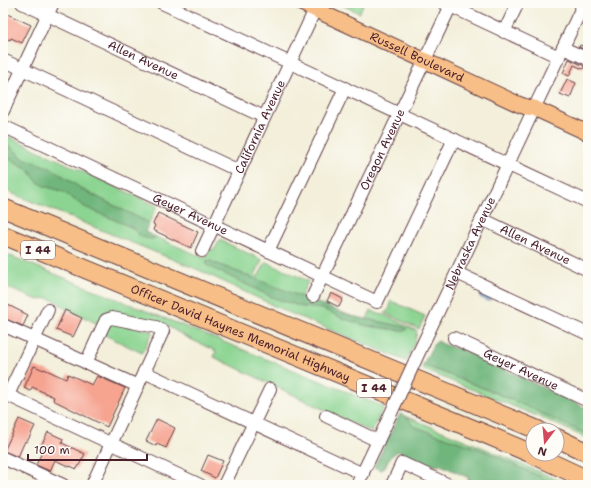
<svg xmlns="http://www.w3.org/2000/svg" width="591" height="488" viewBox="0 0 591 488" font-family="'Shantell Sans',sans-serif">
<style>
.green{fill:#8bd491;stroke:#6a7a5e}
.forest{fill:#70b67b;stroke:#5d6a53}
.water{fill:#75b1e7;stroke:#606889}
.building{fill:#f6a390}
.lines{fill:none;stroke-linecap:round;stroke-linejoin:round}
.minor-casing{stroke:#633e45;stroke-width:14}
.major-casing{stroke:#633e45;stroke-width:17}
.highway-casing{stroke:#633e45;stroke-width:20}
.minor{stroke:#fff;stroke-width:12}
.major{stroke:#f7be87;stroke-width:15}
.highway{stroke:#f7be87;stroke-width:18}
.minor-bridge-casing{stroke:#633e45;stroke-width:14;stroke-linecap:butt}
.minor-bridge{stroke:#fff;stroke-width:12}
.labels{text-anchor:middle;stroke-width:3;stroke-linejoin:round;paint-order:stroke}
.shield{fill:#fdfcf7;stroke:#806168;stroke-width:1}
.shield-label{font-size:11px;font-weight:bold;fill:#4a1f2b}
.street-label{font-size:12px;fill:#4a1f2b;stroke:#fdfcf7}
</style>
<rect width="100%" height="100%" fill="#fdfcf7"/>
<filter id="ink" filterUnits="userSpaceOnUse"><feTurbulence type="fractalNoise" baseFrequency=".025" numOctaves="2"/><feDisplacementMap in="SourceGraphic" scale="8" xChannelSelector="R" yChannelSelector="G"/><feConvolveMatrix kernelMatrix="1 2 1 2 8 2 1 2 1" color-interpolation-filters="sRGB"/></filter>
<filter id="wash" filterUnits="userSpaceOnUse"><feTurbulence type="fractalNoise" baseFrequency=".012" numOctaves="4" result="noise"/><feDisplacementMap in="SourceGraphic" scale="16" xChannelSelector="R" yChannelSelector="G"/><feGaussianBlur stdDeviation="0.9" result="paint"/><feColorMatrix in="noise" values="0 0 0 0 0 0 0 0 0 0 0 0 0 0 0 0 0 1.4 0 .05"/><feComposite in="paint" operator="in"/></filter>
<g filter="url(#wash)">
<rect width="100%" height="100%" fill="#f3efda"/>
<g class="green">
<path d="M 338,3 L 364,3 L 359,13 Z"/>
<path d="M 3,134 L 157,206 L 149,223 L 83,190 L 53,169 L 23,158 L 3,140 Z"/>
<path d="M 3,155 L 28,169 L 37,181 L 44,186 L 62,191 L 85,207 L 131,227 L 142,237 L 152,239 L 156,237 L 204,258 L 205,258 L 210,249 L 214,250 L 220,240 L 262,260 L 255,275 L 258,277 L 266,262 L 308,281 L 301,297 L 207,260 L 207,265 L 274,298 L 303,307 L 323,309 L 344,319 L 368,326 L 405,331 L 407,329 L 404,327 L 367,319 L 371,310 L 378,314 L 385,315 L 417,331 L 415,342 L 406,361 L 285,311 L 201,271 L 11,193 L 3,189 Z"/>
<path d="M 3,253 C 130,305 258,355 384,407 L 371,432 L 214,357 L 216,351 L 186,337 L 164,324 L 105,313 L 100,325 L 61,306 L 58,302 L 47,298 L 38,300 L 3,286 Z"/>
<path d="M 391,301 L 425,316 L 419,329 L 385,313 L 390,308 Z"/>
<path d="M 109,322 L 153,331 L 142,353 L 103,334 Z"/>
<path d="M 423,365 C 479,386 535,408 588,435 L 588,439 L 552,422 L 422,369 Z"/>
<path d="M 407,417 L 484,448 L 569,485 L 558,485 L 485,451 L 413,426 Z"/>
</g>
<g class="forest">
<path d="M 3,140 L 23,158 L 53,169 L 83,190 L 149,223 L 145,232 L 156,237 L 152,239 L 142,237 L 131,227 L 85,207 L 62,191 L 44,186 L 37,181 L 28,169 L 3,155 Z"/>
<path d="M 207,260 L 351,316 L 404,327 L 407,329 L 405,331 L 368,326 L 344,319 L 323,309 L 303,307 L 274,298 L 206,265 Z"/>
<path d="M 438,341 C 446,347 454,347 463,350 L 588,409 L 588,435 L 499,394 L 423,365 L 433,345 Z"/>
<path d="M 400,414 L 407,417 L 413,426 L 485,451 L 558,485 L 466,485 L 469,478 L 441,465 L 432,466 L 399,451 C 386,457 390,464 381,470 L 374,467 Z"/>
</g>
<path class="water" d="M 482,292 L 491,296 L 491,300 L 488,301 L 480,297 L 480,294 Z"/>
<g id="blocks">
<g class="building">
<path d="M 3,12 L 31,25 L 22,43 L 11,38 L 10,40 L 3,37 Z"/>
<path d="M 588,35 L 588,51 L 579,47 L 580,45 L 583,46 Z"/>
<path d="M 569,59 L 584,66 L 583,69 L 574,65 L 569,76 L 563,73 Z"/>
<path d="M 567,79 L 576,83 L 570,98 L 560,94 Z"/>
<path d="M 158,213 L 198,232 L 191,248 L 153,230 L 155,225 L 153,224 Z"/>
<path d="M 331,293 L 343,299 L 339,307 L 327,301 Z"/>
<path d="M 6,304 L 28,315 L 23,326 L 3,318 L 3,311 Z"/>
<path d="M 65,310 L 82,318 L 73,337 L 56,330 Z"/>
<path d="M 34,366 L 44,370 L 44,369 L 66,379 L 68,374 L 92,385 L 97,376 L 125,388 L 107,427 L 53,400 L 54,397 L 32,387 L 30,391 L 24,388 Z"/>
<path d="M 19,419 L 35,426 L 27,442 L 25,441 L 18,457 L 4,451 Z"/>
<path d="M 157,419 L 175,428 L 166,448 L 157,444 L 156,446 L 146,441 Z"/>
<path d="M 48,432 L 63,439 L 62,443 L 85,454 L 77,469 L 70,466 L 70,467 L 55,460 L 50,471 L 36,465 L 43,450 L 40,448 Z"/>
<path d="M 208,455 L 223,461 L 215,478 L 201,471 Z"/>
</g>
</g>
</g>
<g filter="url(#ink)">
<use href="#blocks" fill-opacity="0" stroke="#633e45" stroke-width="1"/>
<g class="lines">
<defs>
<g id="minor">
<path id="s1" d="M 22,3 L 264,117"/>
<path d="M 162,3 L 588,202"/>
<path d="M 444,3 L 559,57"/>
<path d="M 504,32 L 518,3"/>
<path d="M 563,48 L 588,59"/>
<path d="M 3,60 L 239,171"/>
<path d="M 3,111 L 53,3"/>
<path id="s2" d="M 3,126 L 377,302 L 454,139"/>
<path id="s3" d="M 482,219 L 588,270"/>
<path id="s4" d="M 202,251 L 318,3"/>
<path d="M 268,251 L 345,88"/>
<path d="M 457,273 L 588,334"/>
<path id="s5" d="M 313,296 L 452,3"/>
<path d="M 3,325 L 138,386"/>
<path id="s6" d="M 454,338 L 588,401"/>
<path id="s7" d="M 420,350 L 584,3"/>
<path d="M 86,363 L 104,324 L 106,320 L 112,318 L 156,327 L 163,331 L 92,485"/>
<path d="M 144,372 L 363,474"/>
<path d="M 3,393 L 200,485"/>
<path d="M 8,395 L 48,310"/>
<path d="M 326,416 L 378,441"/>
<path d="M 3,458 L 63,485"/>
<path d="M 224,485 L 270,389"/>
<path d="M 357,485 L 386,424"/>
<path d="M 392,485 L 402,463 L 449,485"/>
</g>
<g id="major">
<path id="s8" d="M 301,3 L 518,104 L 526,107 L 534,108 L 588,133"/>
</g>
<g id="highway">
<path d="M 3,208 L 538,430"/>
<path id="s9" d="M 3,235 L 490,436 L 530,453 L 588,480"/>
<path d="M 557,438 L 588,453"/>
</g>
</defs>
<use href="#minor" class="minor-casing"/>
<use href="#major" class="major-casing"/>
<use href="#highway" class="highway-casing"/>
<use href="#minor" class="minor"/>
<use href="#major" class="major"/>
<use href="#highway" class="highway"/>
<defs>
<path id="minor-bridge" d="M 386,424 L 420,350"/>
</defs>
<use href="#minor-bridge" class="minor-bridge-casing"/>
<use href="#minor-bridge" class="minor-bridge"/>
</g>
</g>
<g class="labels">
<g class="shield">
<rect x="21" y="241" width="34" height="18" rx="3"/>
<rect x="357" y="379" width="34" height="18" rx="3"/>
</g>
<g class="shield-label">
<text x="38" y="254">I 44</text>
<text x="374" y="392">I 44</text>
</g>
<g class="street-label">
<text dy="4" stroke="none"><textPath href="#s8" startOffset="128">Russell Boulevard</textPath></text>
<text dy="4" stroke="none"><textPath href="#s1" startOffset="134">Allen Avenue</textPath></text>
<text dy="4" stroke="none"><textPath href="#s4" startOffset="137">California Avenue</textPath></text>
<text dy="4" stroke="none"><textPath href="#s5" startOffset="162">Oregon Avenue</textPath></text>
<text dy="4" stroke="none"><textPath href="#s2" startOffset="207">Geyer Avenue</textPath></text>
<text dy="4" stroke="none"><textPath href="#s7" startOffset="118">Nebraska Avenue</textPath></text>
<text dy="4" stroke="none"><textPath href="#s3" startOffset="59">Allen Avenue</textPath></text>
<text dy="4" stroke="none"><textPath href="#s9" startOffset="257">Officer David Haynes Memorial Highway</textPath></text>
<text dy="4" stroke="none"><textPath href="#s6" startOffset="74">Geyer Avenue</textPath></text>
</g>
</g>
<rect width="591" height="488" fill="none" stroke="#fdfcf7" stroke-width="16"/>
<g transform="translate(545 442) rotate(196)"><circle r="19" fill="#fdfcf7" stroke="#b5a4a5"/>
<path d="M0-3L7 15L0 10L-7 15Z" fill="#d1495b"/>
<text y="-6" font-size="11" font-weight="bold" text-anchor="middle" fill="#4a1f2b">N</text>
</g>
<path d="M28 454v6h119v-6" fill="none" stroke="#4a1f2b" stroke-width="2"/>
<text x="34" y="454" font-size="12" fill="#4a1f2b" stroke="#fdfcf7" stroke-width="3" paint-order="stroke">100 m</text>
</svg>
